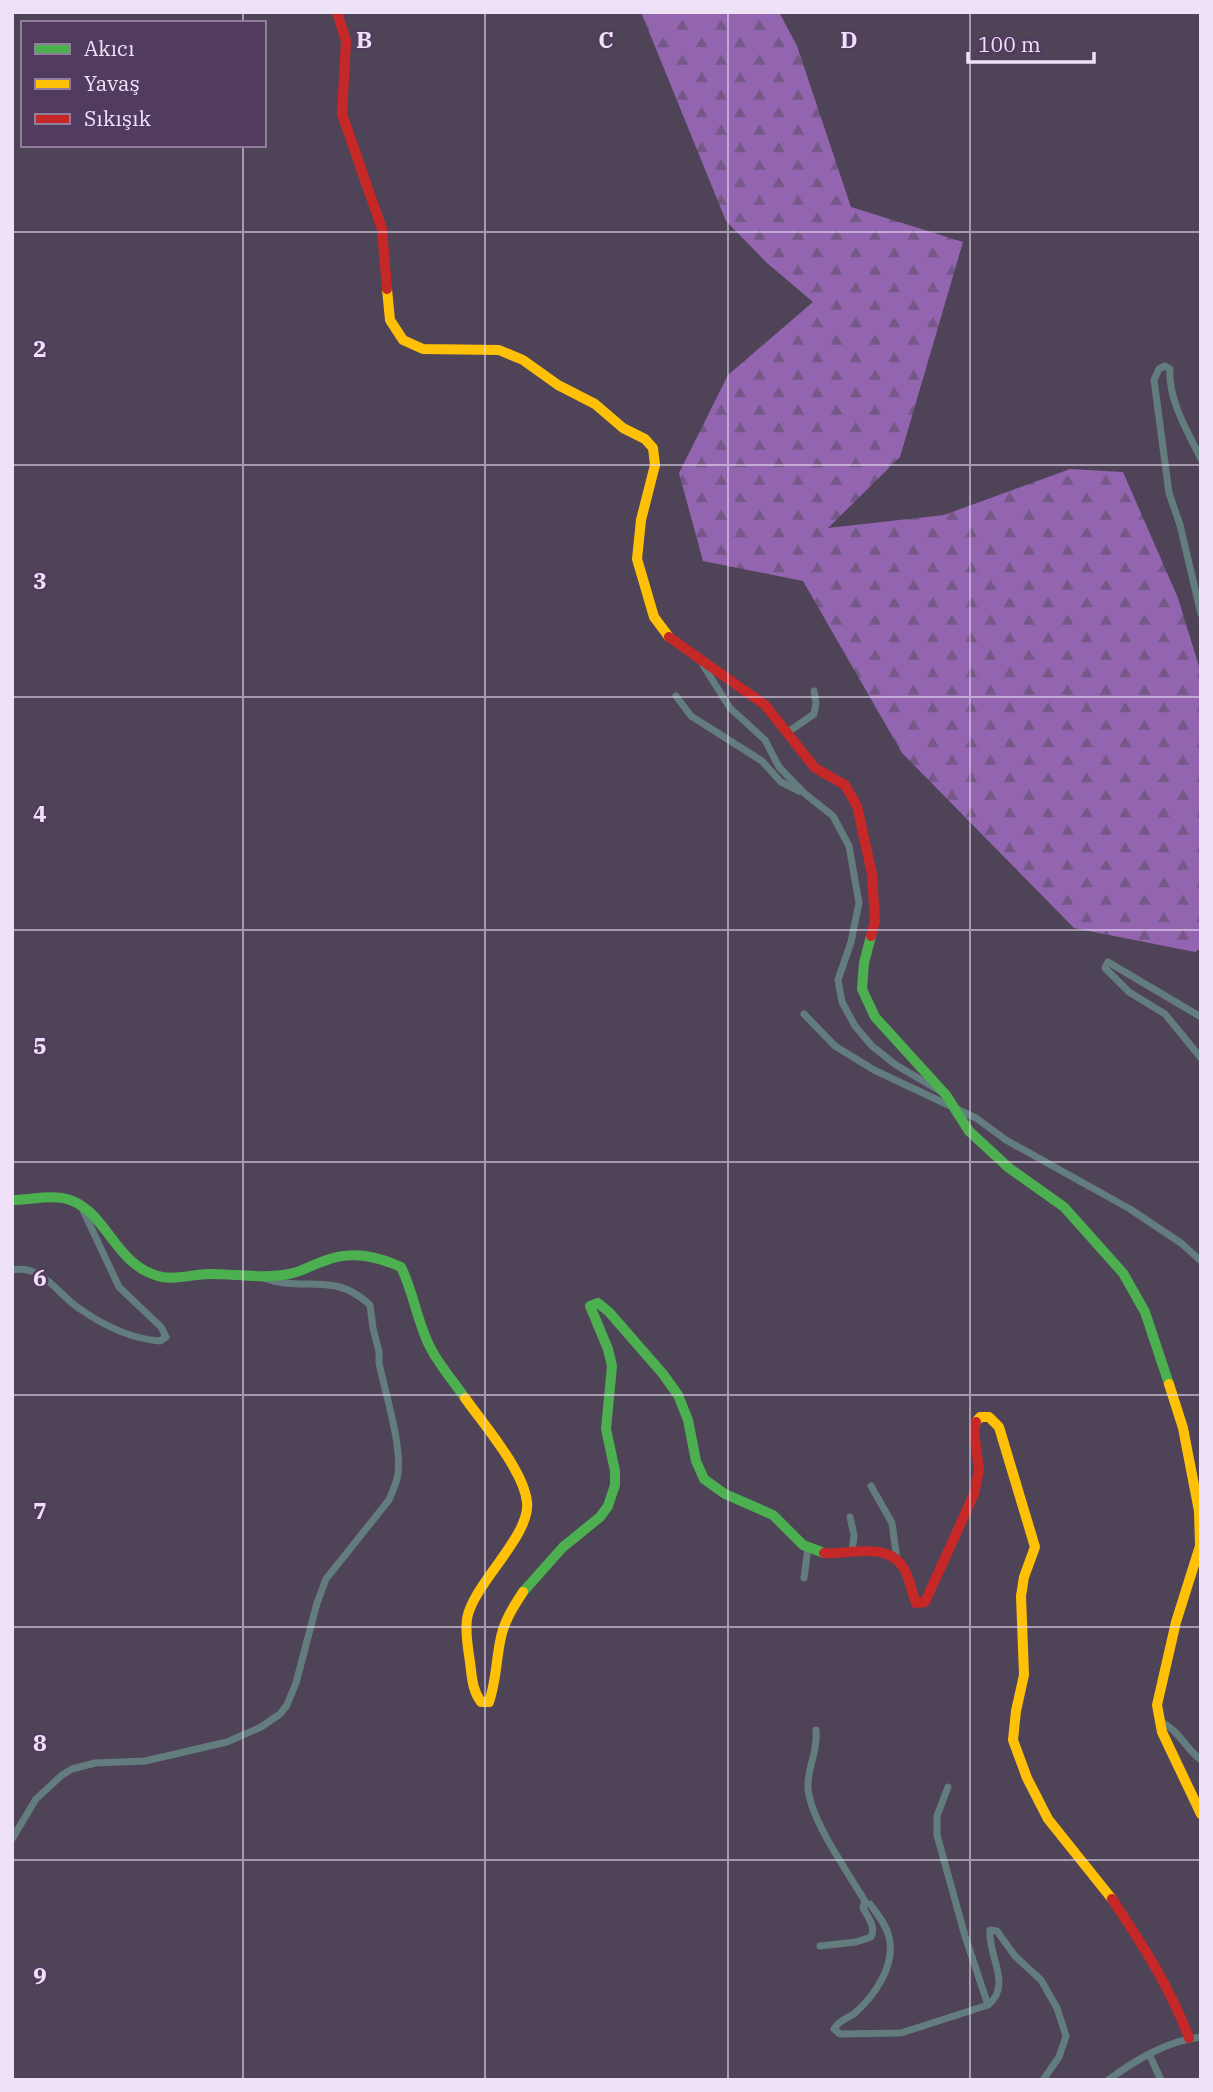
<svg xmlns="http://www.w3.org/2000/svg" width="1213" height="2092" viewBox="0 0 1213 2092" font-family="'IBM Plex Serif',serif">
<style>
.forest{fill:url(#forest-firs)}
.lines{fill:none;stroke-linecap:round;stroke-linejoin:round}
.street{stroke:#637c7e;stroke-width:7}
.fast{stroke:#4caf50;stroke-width:10}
.slow{stroke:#ffc107;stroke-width:10}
.jam{stroke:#c62828;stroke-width:10}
.grid{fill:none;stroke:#efe2f8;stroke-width:2;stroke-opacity:0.55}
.grid-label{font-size:23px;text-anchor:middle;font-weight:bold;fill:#efe2f8;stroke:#513b5f;stroke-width:5;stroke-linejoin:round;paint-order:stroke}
</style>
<defs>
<pattern id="forest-firs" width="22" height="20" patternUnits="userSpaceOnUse" patternTransform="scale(1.75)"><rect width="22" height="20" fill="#9365b0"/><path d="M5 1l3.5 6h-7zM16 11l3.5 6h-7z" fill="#755887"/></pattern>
</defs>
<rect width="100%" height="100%" fill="#4f4357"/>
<path class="forest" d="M 641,12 L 779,12 L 797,46 L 851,207 L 963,242 L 900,457 L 828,528 L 944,515 L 1070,469 L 1123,472 L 1178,598 L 1201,673 L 1201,948 L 1195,952 L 1074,928 L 902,753 L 803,581 L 703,561 L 679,473 L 728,375 L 813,302 L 767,263 L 726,221 Z"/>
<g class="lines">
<g class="street">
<path d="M 1201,459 C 1188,432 1168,400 1170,369 L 1165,366 L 1159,369 L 1154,380 L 1169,493 L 1180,525 L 1201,614"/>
<path d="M 703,665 L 730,708 L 765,740 L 779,767 L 804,793 L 833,816 L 849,846 L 859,903 L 851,942 L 838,980 L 842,1002 L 855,1026 L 872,1046 L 896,1065 L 940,1091"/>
<path d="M 676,696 L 691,716 L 762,761 L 781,782 L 799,791"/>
<path d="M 788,732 L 814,714 L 816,703 L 814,691"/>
<path d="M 804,1014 L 835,1046 L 874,1070 L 976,1118 L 1006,1140 L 1130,1209 L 1181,1243 L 1201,1261"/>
<path d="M 1201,1017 L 1108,962 L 1105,968 L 1129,992 L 1165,1014 L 1201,1058"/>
<path d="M 12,1270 C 43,1264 57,1294 80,1309 C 103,1325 132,1339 160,1341 L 166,1337 L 161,1327 L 119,1287 L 82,1208"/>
<path d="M 871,1486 L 892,1523 L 897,1560"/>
<path d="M 850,1517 L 854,1535 L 852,1552"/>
<path d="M 804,1578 L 808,1548"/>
<path d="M 1160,1721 C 1181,1732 1183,1746 1201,1760"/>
<path d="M 816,1730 C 818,1752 808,1766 808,1785 C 807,1816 850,1875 866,1903"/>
<path d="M 948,1787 L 937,1816 L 937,1835 L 965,1936 L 988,2005"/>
<path d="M 12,1839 L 36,1799 L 62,1775 L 72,1769 L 95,1763 L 145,1761 L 227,1742 L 261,1727 L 280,1714 L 287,1705 L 296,1683 L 317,1603 L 326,1579 L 389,1500 C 392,1493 395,1486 397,1479 C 404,1450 385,1393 379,1363 L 379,1352 L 373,1328 L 370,1305 C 333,1270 304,1293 263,1278"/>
<path d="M 820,1946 L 856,1942 L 871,1937 C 876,1927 868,1917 863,1908 L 864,1904 L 870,1904 C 877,1914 886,1924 889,1937 C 896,1965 875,1995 855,2013 C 847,2019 839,2020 834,2029 L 840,2034 L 901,2033 L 988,2005 C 1013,1985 987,1954 990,1930 L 997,1931 L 1015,1956 L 1041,1980 L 1057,2008 L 1066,2036 L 1059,2057 L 1043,2080"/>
<path d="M 1149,2054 L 1161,2080"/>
<path d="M 1108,2080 C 1136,2060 1166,2041 1201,2037"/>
</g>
<g class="fast">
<path d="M 871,936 L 864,963 L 862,989 L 875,1017 L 946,1095 L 969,1131 L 1009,1168 L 1064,1207 L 1123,1273 L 1145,1312 L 1169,1384"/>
<path d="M 12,1200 C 30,1200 53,1194 70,1200 C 108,1213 115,1267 162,1277 C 178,1280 194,1274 210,1274 C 236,1274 263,1279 289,1274 C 301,1272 312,1265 324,1261 C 351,1250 376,1256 401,1267 C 414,1293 417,1323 431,1349 C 440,1366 454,1382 465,1398"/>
<path d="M 523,1592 L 563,1547 L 600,1517 L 608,1506 L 615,1485 L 615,1471 L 606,1429 L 612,1366 L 608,1349 L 590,1306 L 598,1303 L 609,1312 L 663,1374 L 678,1395 L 688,1420 L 696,1461 L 704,1479 L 725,1494 L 773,1515 L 803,1545 L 824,1553"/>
</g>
<g class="slow">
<path d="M 387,289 L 390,320 L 403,340 L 423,349 L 499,350 L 523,360 L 558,385 L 595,404 L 623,428 L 645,439 L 653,448 L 655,465 L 641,520 L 637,559 L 654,617 L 669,637"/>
<path d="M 1169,1384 L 1183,1428 L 1199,1511 L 1200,1546 L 1176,1622 L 1157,1705 L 1162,1732 L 1201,1814"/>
<path d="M 465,1398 C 484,1425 524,1471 527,1502 C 531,1536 472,1585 467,1619 C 465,1632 468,1649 470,1662 C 472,1677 472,1690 481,1702 L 489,1702 C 496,1682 496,1662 500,1642 C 503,1623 513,1607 523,1592"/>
<path d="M 976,1422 L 980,1417 L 989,1417 L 999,1427 L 1035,1547 L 1024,1577 L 1021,1596 L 1024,1675 L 1016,1711 L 1013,1740 L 1027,1778 L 1048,1819 L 1112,1899"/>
</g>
<g class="jam">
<path d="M 337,12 L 346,41 L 342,114 L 382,229 L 387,289"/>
<path d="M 669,637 L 765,705 L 815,768 L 845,785 L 857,806 L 872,874 L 875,921 L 871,936"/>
<path d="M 824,1553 C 849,1555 886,1541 903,1567 C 910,1577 911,1591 916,1603 L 925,1602 L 974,1494 L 979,1470 L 974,1432 L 976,1422"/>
<path d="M 1112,1899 C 1142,1944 1170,1987 1189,2038"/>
</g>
</g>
<path class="grid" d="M 243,12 L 243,23M 485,12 L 485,2080M 728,12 L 728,2080M 970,12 L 970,2080M 243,145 L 243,2080M 12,232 L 1201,232M 12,465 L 1201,465M 12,697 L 1201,697M 12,930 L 1201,930M 12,1162 L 1201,1162M 12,1395 L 1201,1395M 12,1627 L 1201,1627M 12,1860 L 1201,1860"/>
<g class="grid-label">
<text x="364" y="48">B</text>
<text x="606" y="48">C</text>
<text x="849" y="48">D</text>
<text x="40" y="357">2</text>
<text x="40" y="589">3</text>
<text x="40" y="822">4</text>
<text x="40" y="1054">5</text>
<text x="40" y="1286">6</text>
<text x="40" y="1519">7</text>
<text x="40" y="1751">8</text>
<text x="40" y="1984">9</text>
</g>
<rect width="1213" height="2092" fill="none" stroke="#efe2f8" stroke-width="28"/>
<rect x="21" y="21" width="245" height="126" fill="#513b5f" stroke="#907e9c" stroke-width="2"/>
<rect x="35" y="44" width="35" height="10" fill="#4caf50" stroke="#907e9c" stroke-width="2"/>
<text x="84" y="56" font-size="21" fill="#efe2f8">Akıcı</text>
<rect x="35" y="79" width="35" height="10" fill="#ffc107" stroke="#907e9c" stroke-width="2"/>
<text x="84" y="91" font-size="21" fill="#efe2f8">Yavaş</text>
<rect x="35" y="114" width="35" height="10" fill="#c62828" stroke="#907e9c" stroke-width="2"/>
<text x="84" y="126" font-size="21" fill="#efe2f8">Sıkışık</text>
<path d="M968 52v10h126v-10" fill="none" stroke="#efe2f8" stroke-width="3.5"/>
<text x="978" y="52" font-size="21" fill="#efe2f8" stroke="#513b5f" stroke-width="5" paint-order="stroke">100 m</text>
</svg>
